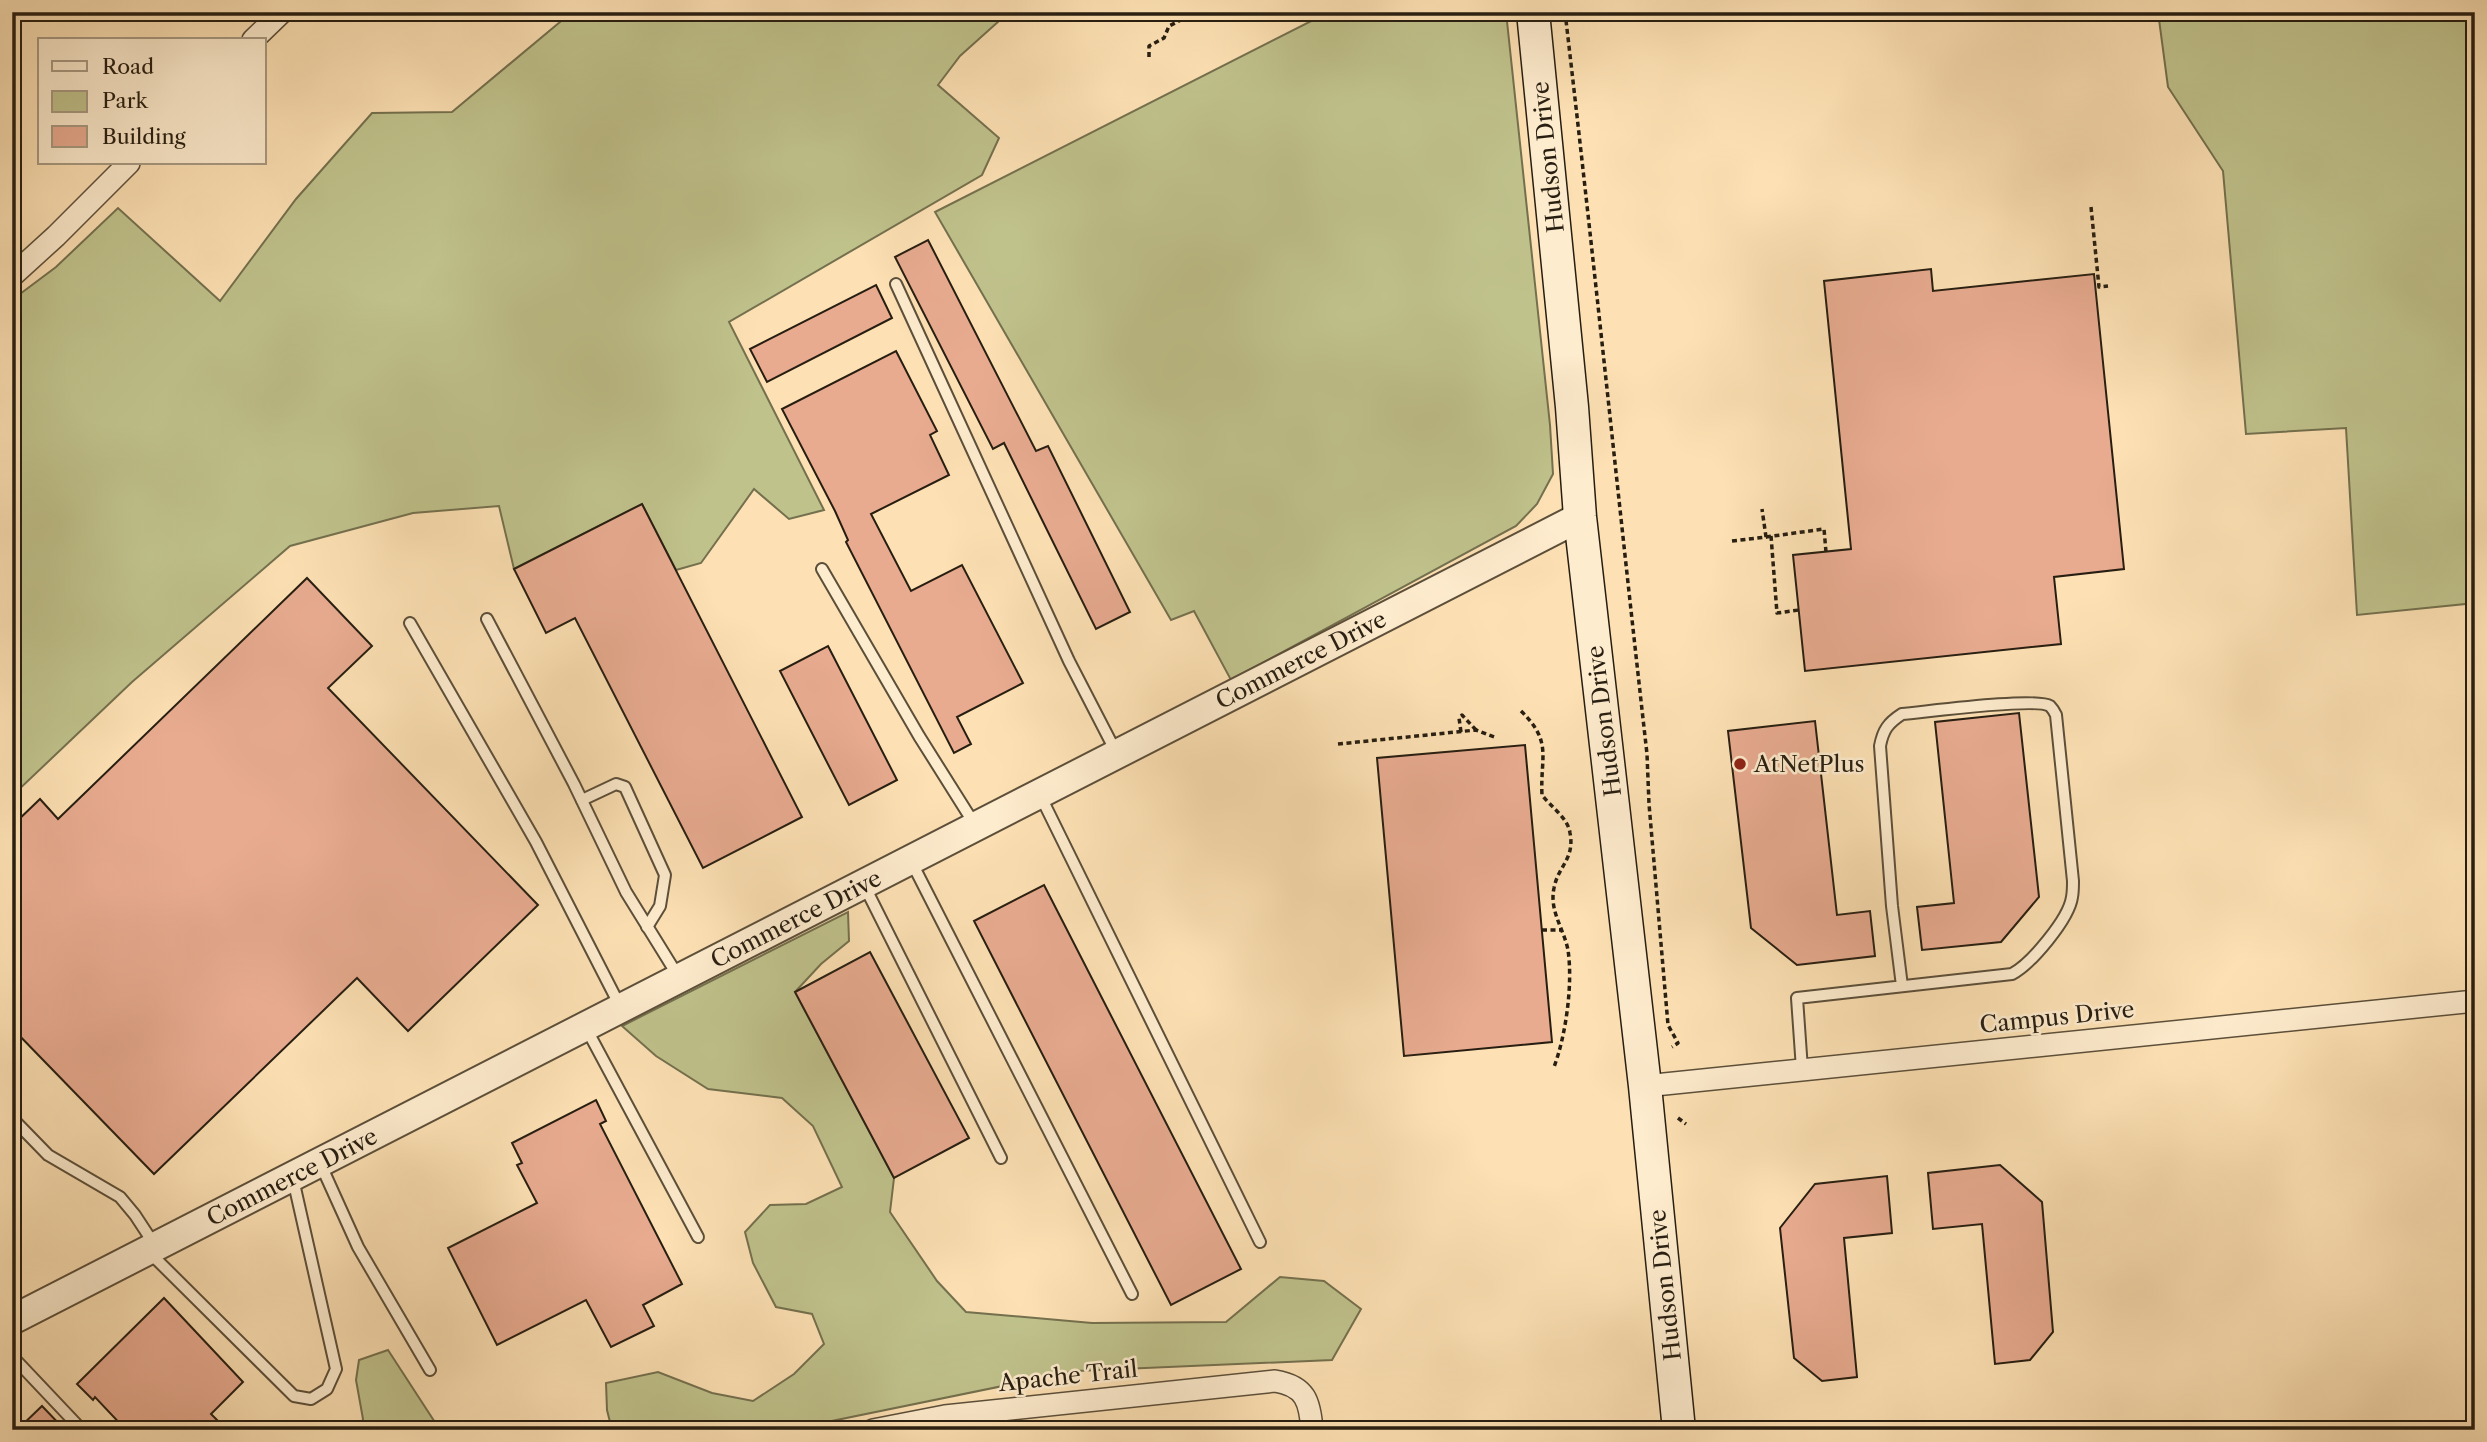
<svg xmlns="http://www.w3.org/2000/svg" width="2487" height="1442" viewBox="0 0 2487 1442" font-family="'Libre Caslon Text',serif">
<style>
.green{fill:#c0c28c;stroke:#74704e;stroke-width:2}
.building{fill:#e8ab90;stroke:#271e11;stroke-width:2}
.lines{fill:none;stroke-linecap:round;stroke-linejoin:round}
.service-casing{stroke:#5c4f3a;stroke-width:14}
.minor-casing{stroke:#5c4f3a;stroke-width:24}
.tertiary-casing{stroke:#5c4f3a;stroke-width:32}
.secondary-casing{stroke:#271e11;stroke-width:35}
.path{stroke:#271e11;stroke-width:3.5;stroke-dasharray:5 3.5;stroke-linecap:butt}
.service{stroke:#feecce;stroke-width:10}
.minor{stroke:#feecce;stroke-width:21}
.tertiary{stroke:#feecce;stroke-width:28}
.secondary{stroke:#feecce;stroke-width:32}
.poi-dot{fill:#8f2418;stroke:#feecce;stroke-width:2.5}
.labels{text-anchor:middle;stroke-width:5;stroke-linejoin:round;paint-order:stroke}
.street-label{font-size:23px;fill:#271e11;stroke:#feecce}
.poi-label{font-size:23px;fill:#271e11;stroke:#feecce;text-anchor:start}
</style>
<rect width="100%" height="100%" fill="#fde1b4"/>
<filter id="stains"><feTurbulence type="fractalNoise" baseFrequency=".00286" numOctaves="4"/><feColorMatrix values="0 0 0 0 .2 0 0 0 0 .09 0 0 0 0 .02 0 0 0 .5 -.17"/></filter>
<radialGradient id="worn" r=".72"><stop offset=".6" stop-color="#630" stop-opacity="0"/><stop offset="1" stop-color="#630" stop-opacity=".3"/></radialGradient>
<g class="green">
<path d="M 572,12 L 1009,12 L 960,56 L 938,85 L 999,138 L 982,175 L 729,322 L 824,510 L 789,519 L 754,489 L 701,563 L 676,570 L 642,504 L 514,569 L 499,506 L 413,513 L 290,546 L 132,682 L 12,796 L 12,300 L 56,267 L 118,208 L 220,301 L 296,199 L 372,113 L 452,112 Z"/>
<path d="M 1329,12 L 1506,12 L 1550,425 L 1553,474 L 1537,504 L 1516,526 L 1231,680 L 1194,611 L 1171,620 L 935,212 Z"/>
<path d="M 2158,12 L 2475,12 L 2475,603 L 2357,615 L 2346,428 L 2246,434 L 2223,171 L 2168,87 Z"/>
<path d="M 848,912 L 849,941 L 821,964 L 795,992 L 894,1178 L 890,1212 L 937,1281 L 966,1312 L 1092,1323 L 1226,1322 L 1280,1277 L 1324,1281 L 1361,1309 L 1332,1360 L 1076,1371 L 822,1423 L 809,1430 L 612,1430 L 607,1410 L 606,1383 L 658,1372 L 712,1393 L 753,1401 L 794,1374 L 824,1344 L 812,1314 L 776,1307 L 753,1263 L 745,1232 L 770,1205 L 806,1204 L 842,1187 L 813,1126 L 782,1098 L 708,1089 L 656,1056 L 622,1026 Z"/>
<path d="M 388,1350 L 440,1430 L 360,1430 L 363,1419 L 356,1380 L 359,1360 Z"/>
</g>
<g class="building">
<path d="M 928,240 L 1036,451 L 1048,446 L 1130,612 L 1096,629 L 1004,443 L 993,449 L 895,257 Z"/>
<path d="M 1931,269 L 1933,291 L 2094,274 L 2124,569 L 2054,577 L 2061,644 L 1805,671 L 1793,555 L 1851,549 L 1824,281 Z"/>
<path d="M 876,285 L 892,318 L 767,382 L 750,349 Z"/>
<path d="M 896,351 L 937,431 L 930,435 L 949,475 L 871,514 L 911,591 L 962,565 L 1023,683 L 957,717 L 971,744 L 954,753 L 846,542 L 848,540 L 835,511 L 782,409 Z"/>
<path d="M 642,504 L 802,817 L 703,868 L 575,618 L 546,633 L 514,569 Z"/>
<path d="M 307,578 L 372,646 L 328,688 L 538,905 L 408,1031 L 357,978 L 154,1174 L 12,1028 L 12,826 L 40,799 L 58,819 Z"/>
<path d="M 828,646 L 897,780 L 849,805 L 780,671 Z"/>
<path d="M 2019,713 L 2039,897 L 2001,942 L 1922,950 L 1917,907 L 1954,903 L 1935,722 Z"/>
<path d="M 1815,721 L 1837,915 L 1870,911 L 1875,956 L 1797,965 L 1751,928 L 1728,731 Z"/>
<path d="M 1525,745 L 1552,1042 L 1404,1056 L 1377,758 Z"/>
<path d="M 1044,885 L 1241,1269 L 1171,1305 L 974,921 Z"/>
<path d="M 870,952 L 969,1138 L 894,1178 L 795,992 Z"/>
<path d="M 596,1100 L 606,1121 L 600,1124 L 682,1284 L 643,1305 L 654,1326 L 611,1347 L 586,1300 L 497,1345 L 448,1248 L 537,1203 L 517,1165 L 522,1163 L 512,1143 Z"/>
<path d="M 2000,1165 L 2042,1202 L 2053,1332 L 2030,1360 L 1995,1364 L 1982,1224 L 1933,1229 L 1928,1173 Z"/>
<path d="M 1887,1176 L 1892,1233 L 1844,1238 L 1857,1377 L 1822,1381 L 1794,1358 L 1780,1228 L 1815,1184 Z"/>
<path d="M 164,1298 L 243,1382 L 211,1414 L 227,1430 L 126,1430 L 95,1397 L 93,1400 L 77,1384 Z"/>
<path d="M 42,1406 L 65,1430 L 17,1430 Z"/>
</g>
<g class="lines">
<defs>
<g id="service">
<path d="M 896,284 L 1069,661 L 1116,752"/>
<path d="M 822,569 L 919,736 L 975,825"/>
<path d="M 487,619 L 574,784 L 626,892 L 678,976"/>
<path d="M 410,623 L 536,842 L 621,1008"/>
<path d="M 1040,795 L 1260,1242"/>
<path d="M 582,800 L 616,784 L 625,787 L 665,875 L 660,906 L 647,927"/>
<path d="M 911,861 L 1132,1294"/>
<path d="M 864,885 L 1001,1158"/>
<path d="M 586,1028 L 698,1237"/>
<path d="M 1802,1069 L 1797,998 L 2012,974 C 2031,964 2069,919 2072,897 C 2073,892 2073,886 2073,881 L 2056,715 C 2055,713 2051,707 2050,706 C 2035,697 1926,712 1902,714 C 1888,723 1883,730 1880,746 L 1892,906 L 1902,986"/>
<path d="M 12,1118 L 48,1155 L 120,1197 L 135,1215 L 154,1244"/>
<path d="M 320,1163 L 358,1247 L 430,1370"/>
<path d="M 150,1253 L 294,1396 L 311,1399 L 327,1389 L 336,1369 L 293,1179"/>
<path d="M 12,1356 L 82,1430"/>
<path d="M 989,1411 L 990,1430"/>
</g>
<g id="minor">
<path d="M 253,40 L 282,12"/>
<path d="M 12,276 L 56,236 L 129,163"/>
<path d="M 1645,1086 L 2475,1001"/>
<path d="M 873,1430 L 945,1416 L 1275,1381 C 1306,1386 1310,1402 1312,1430"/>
</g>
<path id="tertiary" d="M 12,1320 L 1580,517"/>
<path id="secondary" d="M 1533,12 L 1572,407 L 1580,517 L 1645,1086 L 1679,1430"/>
</defs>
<use href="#service" class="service-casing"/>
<use href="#minor" class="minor-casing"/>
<use href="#tertiary" class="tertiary-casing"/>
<use href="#secondary" class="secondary-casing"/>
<g class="path">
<path d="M 1565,12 C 1594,259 1619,507 1647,754 L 1649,804 L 1668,1025 L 1678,1043 L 1672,1047"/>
<path d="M 1149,57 L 1149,46 L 1164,38 L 1169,26 L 1197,12"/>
<path d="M 2091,207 L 2099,287 L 2108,286"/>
<path d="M 1771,536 L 1777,613 L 1799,610"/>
<path d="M 1766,537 L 1824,529 L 1826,552"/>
<path d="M 1732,541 L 1766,537 L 1762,509"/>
<path d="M 1521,711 C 1553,742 1540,757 1542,795 C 1551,807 1568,818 1570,833 C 1575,859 1558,866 1554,888 C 1549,911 1564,929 1568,950 C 1573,984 1566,1035 1554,1067"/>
<path d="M 1461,732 L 1459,718 L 1462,715 L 1476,730"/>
<path d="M 1338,744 L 1476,730 L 1497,738"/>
<path d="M 1542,930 L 1561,930"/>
<path d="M 1678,1118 L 1686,1124"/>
</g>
<use href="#service" class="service"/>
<use href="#minor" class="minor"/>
<use href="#tertiary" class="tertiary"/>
<use href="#secondary" class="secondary"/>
</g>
<circle class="poi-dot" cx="1740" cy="764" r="7"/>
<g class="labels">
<g class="street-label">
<text transform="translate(1548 157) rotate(-96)" y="8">Hudson Drive</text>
<text transform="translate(1301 660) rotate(-27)" y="8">Commerce Drive</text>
<text transform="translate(1604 721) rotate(-97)" y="8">Hudson Drive</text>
<text transform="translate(796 919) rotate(-27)" y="8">Commerce Drive</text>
<text transform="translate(2057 1017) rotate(-6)" y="8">Campus Drive</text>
<text transform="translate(292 1177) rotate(-27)" y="8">Commerce Drive</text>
<text transform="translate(1665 1285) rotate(-96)" y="8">Hudson Drive</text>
<text transform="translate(1068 1376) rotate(-6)" y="8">Apache Trail</text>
</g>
<g class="poi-label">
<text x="1754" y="772">AtNetPlus</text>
</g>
</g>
<rect width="2487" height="1442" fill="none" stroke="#fde1b4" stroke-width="42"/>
<rect x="14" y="14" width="2459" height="1414" fill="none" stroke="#271e11" stroke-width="3.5"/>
<rect x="21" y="21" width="2445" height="1400" fill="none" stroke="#271e11" stroke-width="2"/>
<rect x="38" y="38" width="228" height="126" fill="#feecce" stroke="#a89a82" stroke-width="2"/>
<rect x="52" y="61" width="35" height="10" fill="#feecce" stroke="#a89a82" stroke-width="2"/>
<text x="102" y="74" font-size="21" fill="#271e11">Road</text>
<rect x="52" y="91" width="35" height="21" fill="#c0c28c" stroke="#a89a82" stroke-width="2"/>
<text x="102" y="108" font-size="21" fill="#271e11">Park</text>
<rect x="52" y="126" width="35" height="21" fill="#e8ab90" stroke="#a89a82" stroke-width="2"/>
<text x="102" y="144" font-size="21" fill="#271e11">Building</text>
<rect width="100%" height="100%" filter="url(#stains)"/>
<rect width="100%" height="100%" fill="url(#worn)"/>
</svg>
